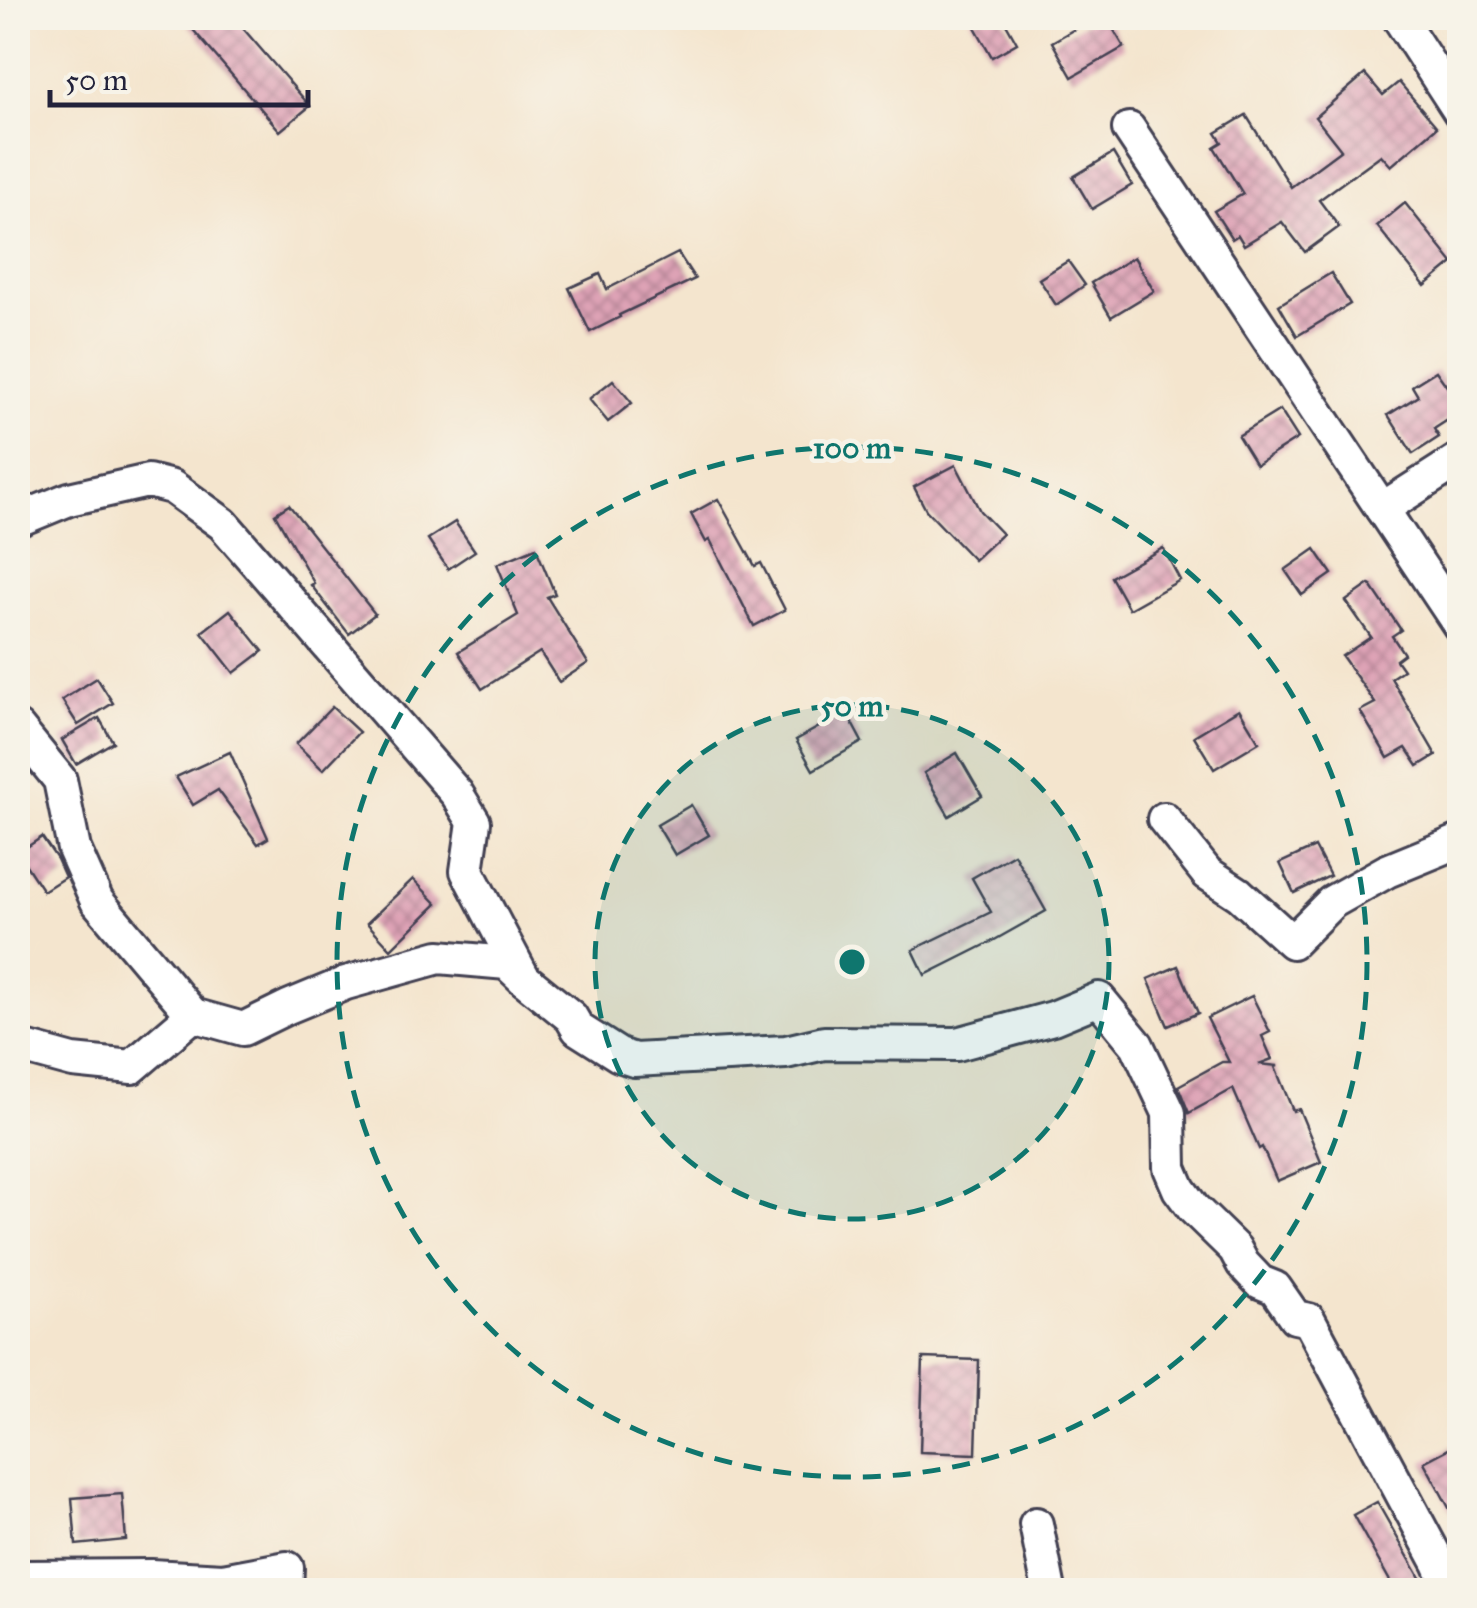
<svg xmlns="http://www.w3.org/2000/svg" width="1477" height="1608" viewBox="0 0 1477 1608" font-family="'IM FELL Great Primer',serif">
<style>
.building{fill:url(#building-cross-hatch)}
.lines{fill:none;stroke-linecap:round;stroke-linejoin:round}
.street-casing{stroke:#423f51;stroke-width:38}
.street{stroke:#fff;stroke-width:32}
.ring{fill:none;stroke:#0f766e;stroke-width:5;stroke-dasharray:18 12}
.centre{fill:#0f766e;stroke:#f7f3e8;stroke-width:5}
.ring-label{font-size:30px;text-anchor:middle;font-weight:bold;fill:#0f766e;stroke:#f7f3e8;stroke-width:9;stroke-linejoin:round;paint-order:stroke}
</style>
<defs>
<pattern id="building-cross-hatch" width="8" height="8" patternUnits="userSpaceOnUse" patternTransform="scale(2.5)"><rect width="8" height="8" fill="#dea3b6"/><path d="M0 0l8 8M0 8l8-8" fill="none" stroke="#b48495"/></pattern>
</defs>
<rect width="100%" height="100%" fill="#f7f3e8"/>
<filter id="ink" filterUnits="userSpaceOnUse"><feTurbulence type="fractalNoise" baseFrequency=".01" numOctaves="2"/><feDisplacementMap in="SourceGraphic" scale="20" xChannelSelector="R" yChannelSelector="G"/><feConvolveMatrix kernelMatrix="1 2 1 2 8 2 1 2 1" color-interpolation-filters="sRGB"/></filter>
<filter id="wash" filterUnits="userSpaceOnUse"><feTurbulence type="fractalNoise" baseFrequency=".0048" numOctaves="4" result="noise"/><feDisplacementMap in="SourceGraphic" scale="40" xChannelSelector="R" yChannelSelector="G"/><feGaussianBlur stdDeviation="2.25" result="paint"/><feColorMatrix in="noise" values="0 0 0 0 0 0 0 0 0 0 0 0 0 0 0 0 0 1.4 0 .05"/><feComposite in="paint" operator="in"/></filter>
<g filter="url(#wash)">
<rect width="100%" height="100%" fill="#f4e5ce"/>
<g id="blocks">
<g class="building">
<path d="M 183,18 L 234,18 L 310,106 L 280,131 Z"/>
<path d="M 970,18 L 1003,18 L 1017,43 L 992,57 Z"/>
<path d="M 1094,18 L 1107,18 L 1124,47 L 1072,77 L 1052,42 Z"/>
<path d="M 1365,74 L 1383,95 L 1399,82 L 1437,127 L 1391,166 L 1381,155 L 1319,200 L 1339,227 L 1305,252 L 1282,222 L 1244,245 L 1238,235 L 1232,239 L 1214,211 L 1243,194 L 1214,147 L 1222,142 L 1216,133 L 1246,115 L 1291,187 L 1341,150 L 1315,117 Z"/>
<path d="M 1113,153 L 1132,185 L 1092,209 L 1073,177 Z"/>
<path d="M 1405,203 L 1453,263 L 1425,286 L 1377,226 Z"/>
<path d="M 678,253 L 695,279 L 619,315 L 620,317 L 590,332 L 569,288 L 600,274 L 607,289 Z"/>
<path d="M 1134,257 L 1154,291 L 1111,317 L 1091,283 Z"/>
<path d="M 1068,261 L 1085,285 L 1056,305 L 1039,279 Z"/>
<path d="M 1331,273 L 1350,304 L 1297,336 L 1279,305 Z"/>
<path d="M 1436,371 L 1460,405 L 1460,412 L 1434,429 L 1439,437 L 1413,454 L 1388,415 L 1418,396 L 1412,386 Z"/>
<path d="M 613,380 L 632,403 L 608,422 L 589,399 Z"/>
<path d="M 1280,410 L 1298,438 L 1256,465 L 1238,436 Z"/>
<path d="M 956,465 L 980,511 L 1002,534 L 974,560 L 926,510 L 914,487 Z"/>
<path d="M 718,499 L 755,566 L 761,563 L 785,610 L 754,626 L 710,540 L 706,542 L 691,514 Z"/>
<path d="M 289,505 L 375,614 L 349,634 L 311,585 L 314,583 L 275,514 Z"/>
<path d="M 455,522 L 475,551 L 448,569 L 428,539 Z"/>
<path d="M 536,548 L 555,594 L 547,597 L 588,663 L 559,682 L 540,652 L 482,689 L 458,652 L 518,615 L 497,564 Z"/>
<path d="M 1163,548 L 1180,580 L 1129,609 L 1111,577 Z"/>
<path d="M 1315,549 L 1332,574 L 1302,595 L 1285,570 Z"/>
<path d="M 1370,584 L 1401,630 L 1392,636 L 1404,654 L 1396,660 L 1403,670 L 1391,678 L 1436,755 L 1418,766 L 1406,748 L 1388,758 L 1360,711 L 1375,703 L 1342,656 L 1371,637 L 1346,601 Z"/>
<path d="M 230,610 L 263,651 L 234,673 L 202,632 Z"/>
<path d="M 97,678 L 113,703 L 78,725 L 62,700 Z"/>
<path d="M 332,707 L 359,732 L 323,770 L 296,744 Z"/>
<path d="M 1239,709 L 1259,742 L 1214,769 L 1194,736 Z"/>
<path d="M 846,712 L 862,742 L 813,770 L 796,740 Z"/>
<path d="M 99,718 L 113,742 L 76,764 L 62,740 Z"/>
<path d="M 230,752 L 268,838 L 258,844 L 218,790 L 193,805 L 176,777 Z"/>
<path d="M 957,753 L 982,796 L 949,816 L 924,773 Z"/>
<path d="M 691,805 L 709,835 L 675,855 L 657,825 Z"/>
<path d="M 42,837 L 57,859 L 65,877 L 43,891 L 18,853 Z"/>
<path d="M 1315,847 L 1330,876 L 1294,893 L 1280,863 Z"/>
<path d="M 1014,854 L 1046,911 L 991,942 L 925,975 L 913,950 L 991,912 L 972,878 Z"/>
<path d="M 413,879 L 437,904 L 391,949 L 367,923 Z"/>
<path d="M 1178,966 L 1198,1013 L 1168,1026 L 1148,979 Z"/>
<path d="M 1252,996 L 1270,1032 L 1262,1036 L 1272,1059 L 1259,1064 L 1278,1066 L 1275,1067 L 1293,1111 L 1299,1109 L 1321,1162 L 1277,1181 L 1262,1147 L 1259,1149 L 1233,1089 L 1189,1113 L 1178,1086 L 1222,1062 L 1229,1062 L 1207,1018 Z"/>
<path d="M 923,1358 L 979,1360 L 976,1454 L 920,1452 Z"/>
<path d="M 1460,1443 L 1460,1528 L 1424,1462 Z"/>
<path d="M 122,1494 L 126,1540 L 76,1545 L 72,1498 Z"/>
<path d="M 1377,1502 L 1427,1590 L 1395,1590 L 1353,1515 Z"/>
</g>
</g>
</g>
<g filter="url(#ink)">
<use href="#blocks" fill-opacity="0" stroke="#423f51" stroke-width="2.5"/>
<g class="lines">
<defs>
<g id="street">
<path d="M 1399,18 L 1460,112"/>
<path d="M 1129,129 L 1460,626"/>
<path d="M 1382,509 L 1460,459"/>
<path d="M 18,520 L 69,499 L 148,481 L 172,487 L 223,524 L 457,794 L 474,822 L 467,871 L 524,979 L 571,1017 L 578,1029 L 619,1055 L 634,1060 L 786,1052 L 824,1043 L 957,1044 L 1053,1018 L 1099,999 L 1137,1045 L 1169,1113 L 1170,1168 L 1179,1189 L 1193,1208 L 1235,1249 L 1243,1264 L 1260,1282 L 1275,1288 L 1295,1317 L 1309,1320 L 1439,1563 L 1451,1590"/>
<path d="M 18,728 L 60,780 L 74,849 L 97,901 L 193,1015"/>
<path d="M 1164,819 L 1207,873 L 1239,894 L 1292,942 L 1332,902 L 1387,871 L 1460,841"/>
<path d="M 18,1046 L 73,1061 L 132,1067 L 193,1015 L 243,1029 L 288,1007 L 346,983 L 439,957 L 507,963 L 524,979"/>
<path d="M 1036,1524 L 1049,1590"/>
<path d="M 25,1590 L 24,1577 L 151,1576 L 223,1580 L 287,1568 L 286,1590"/>
</g>
</defs>
<use href="#street" class="street-casing"/>
<use href="#street" class="street"/>
</g>
</g>
<circle cx="852" cy="962" r="257" fill="#0f766e" fill-opacity=".12"/>
<g class="ring">
<circle cx="852" cy="962" r="257"/>
<circle cx="852" cy="962" r="515"/>
</g>
<circle cx="852" cy="962" r="15" class="centre"/>
<g class="ring-label">
<text x="852" y="458">100 m</text>
<text x="852" y="716">50 m</text>
</g>
<rect width="1477" height="1608" fill="none" stroke="#f7f3e8" stroke-width="60"/>
<path d="M50 90v15h258v-15" fill="none" stroke="#22223b" stroke-width="5"/>
<text x="65" y="90" font-size="30" fill="#22223b" stroke="#f7f3e8" stroke-width="8" paint-order="stroke">50 m</text>
</svg>
